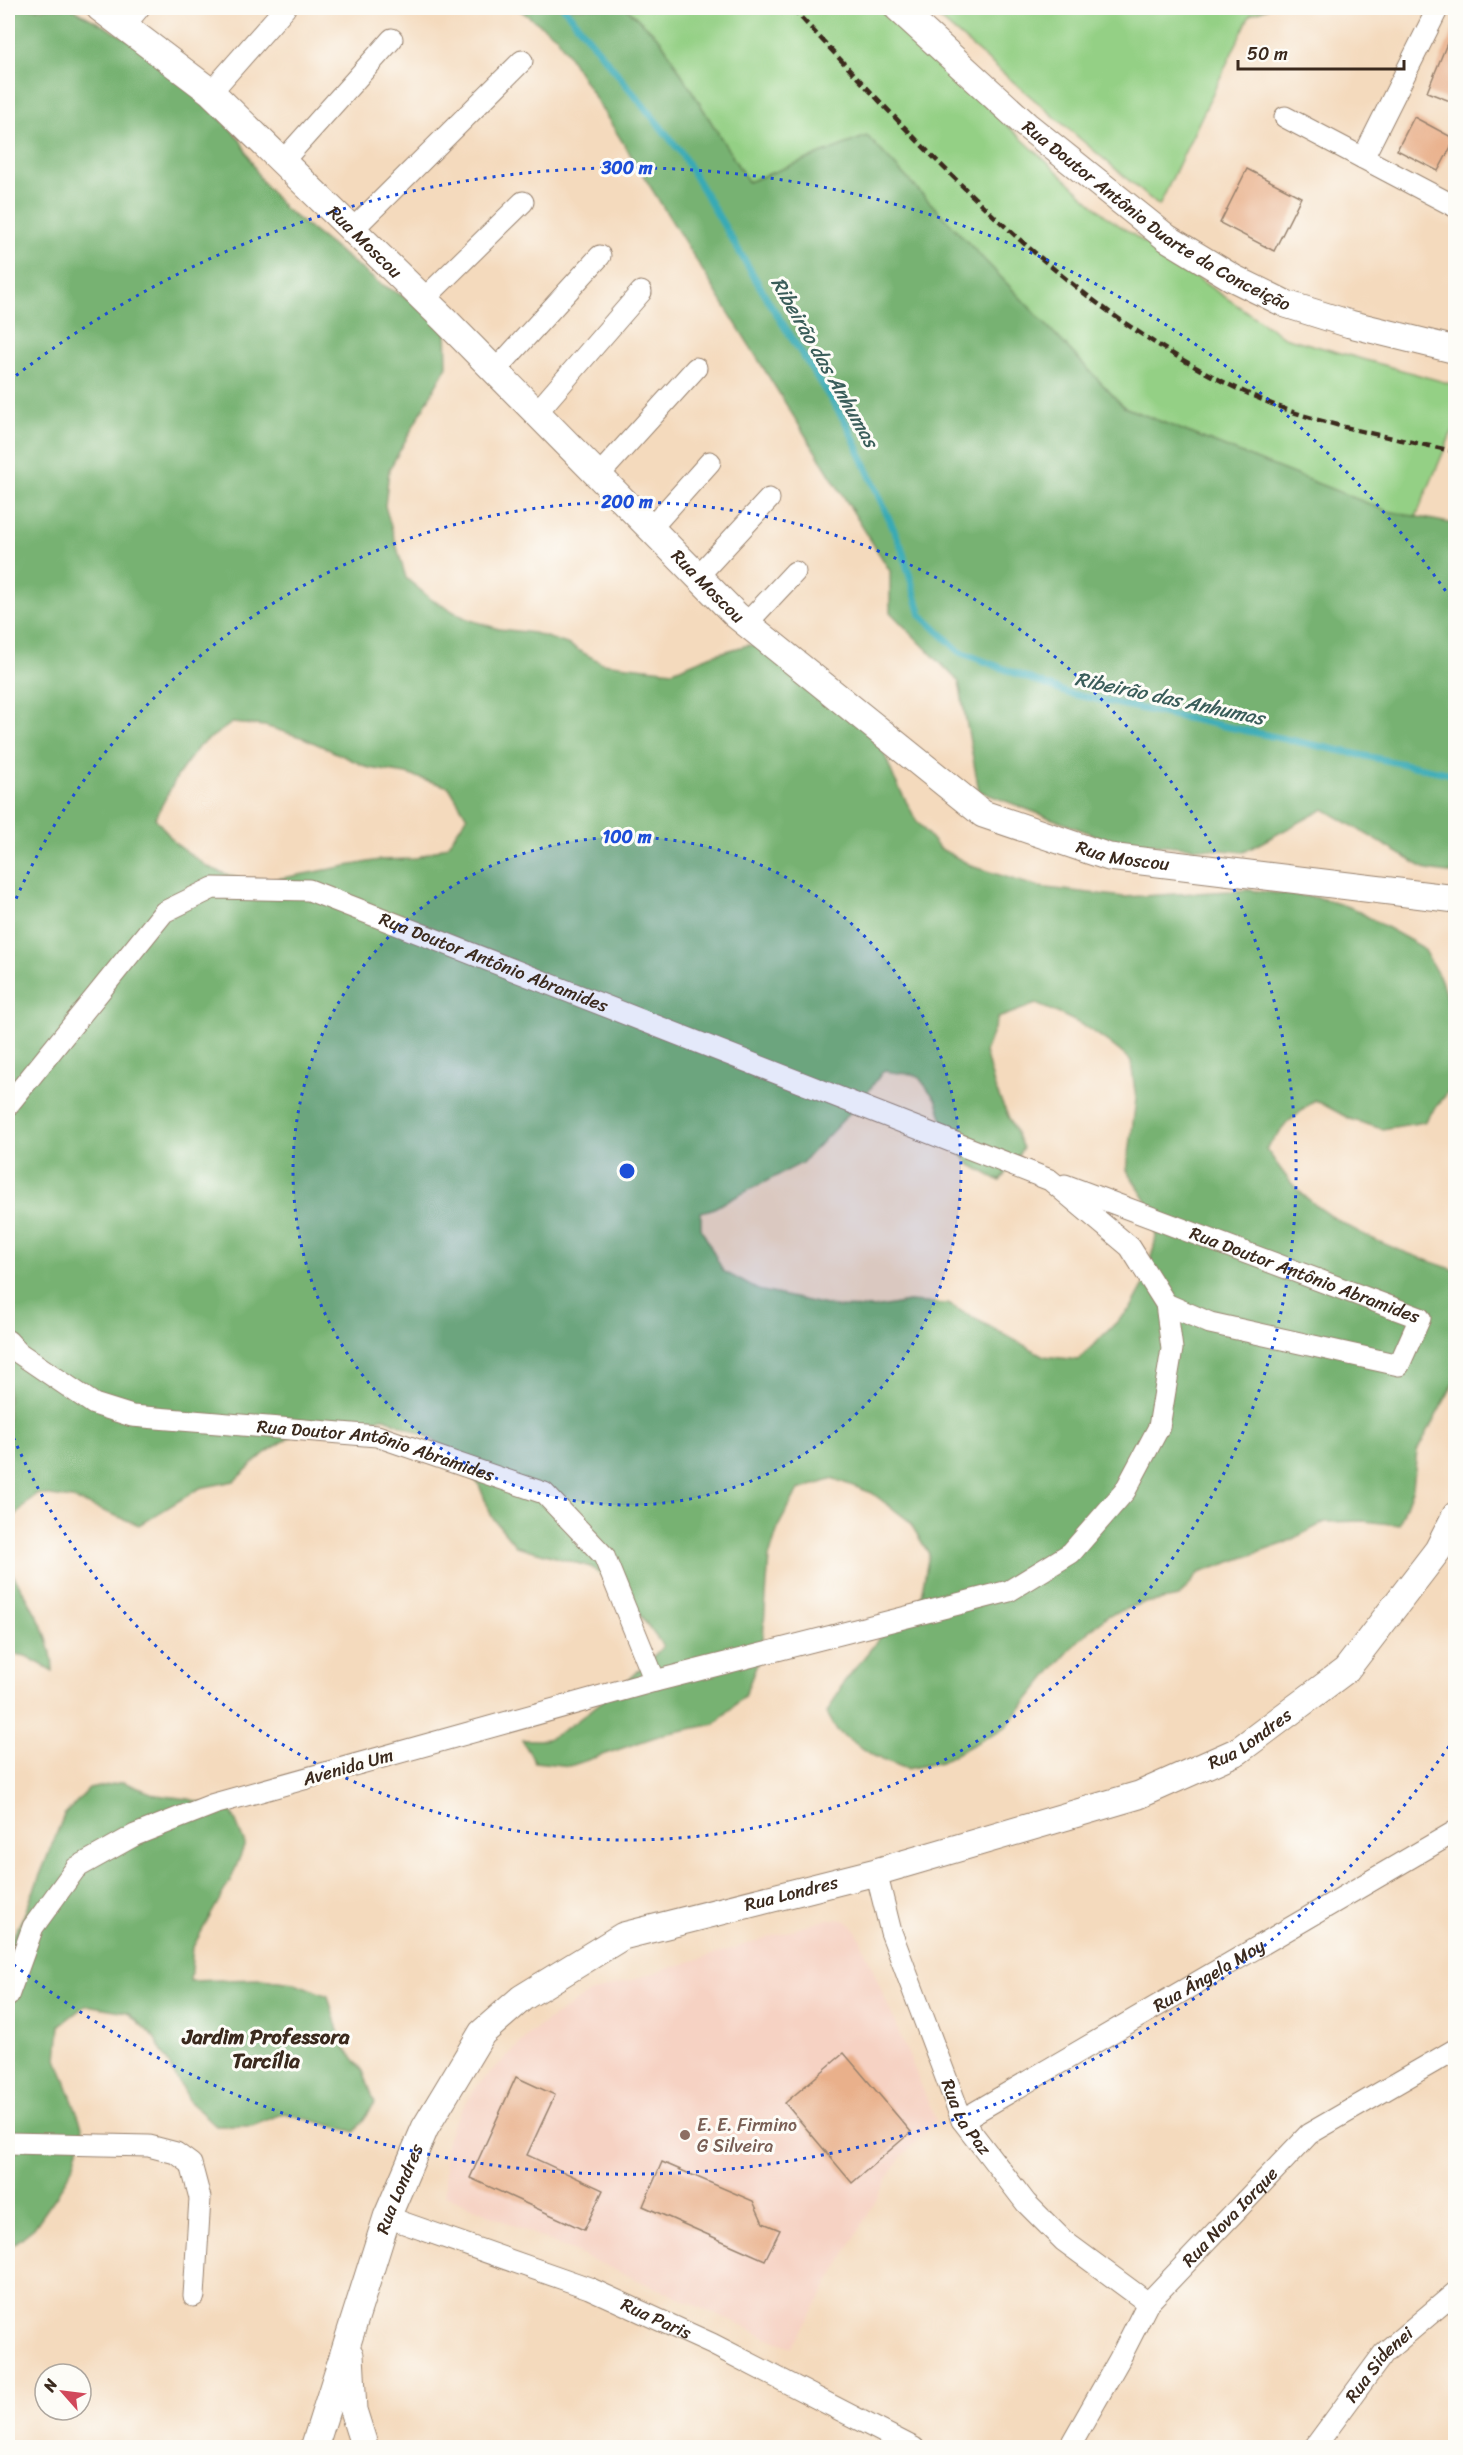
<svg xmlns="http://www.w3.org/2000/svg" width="1463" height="2455" viewBox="0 0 1463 2455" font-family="Sriracha,sans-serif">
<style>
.built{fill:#f6d2c3}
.green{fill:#94d085;stroke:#687d52;stroke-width:1.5}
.forest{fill:#77b272;stroke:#596e48;stroke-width:1.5;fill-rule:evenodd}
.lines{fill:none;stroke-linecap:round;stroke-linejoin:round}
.stream{stroke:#39aab5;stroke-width:7}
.building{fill:#e9b08b}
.minor-casing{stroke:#98826e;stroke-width:23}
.tertiary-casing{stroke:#98826e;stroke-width:29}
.minor{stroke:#fff;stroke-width:21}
.tertiary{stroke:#fff;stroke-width:27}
.rail{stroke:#3b2a1e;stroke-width:4.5;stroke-dasharray:9 4.5;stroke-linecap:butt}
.ring{fill:none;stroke:#1d4ed8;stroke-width:3;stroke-dasharray:3 6}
.education-dot{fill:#8d6e63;stroke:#fdfcf7;stroke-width:2}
.labels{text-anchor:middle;stroke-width:6;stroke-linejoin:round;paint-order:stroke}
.street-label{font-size:18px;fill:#3b2a1e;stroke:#fdfcf7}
.education-label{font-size:18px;fill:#785e54;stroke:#fdfcf7;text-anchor:start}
.water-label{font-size:20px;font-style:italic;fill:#3a5d5a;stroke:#fdfcf7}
.quarter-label{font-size:21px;font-weight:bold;fill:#3b2a1e;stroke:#fdfcf7}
.centre{fill:#1d4ed8;stroke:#fdfcf7;stroke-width:3}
.ring-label{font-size:18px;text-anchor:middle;font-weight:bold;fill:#1d4ed8;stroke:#fdfcf7;stroke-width:6;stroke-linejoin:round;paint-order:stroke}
</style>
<rect width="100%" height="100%" fill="#fdfcf7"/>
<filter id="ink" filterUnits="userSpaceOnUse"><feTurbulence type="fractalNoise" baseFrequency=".0167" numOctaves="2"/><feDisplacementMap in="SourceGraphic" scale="12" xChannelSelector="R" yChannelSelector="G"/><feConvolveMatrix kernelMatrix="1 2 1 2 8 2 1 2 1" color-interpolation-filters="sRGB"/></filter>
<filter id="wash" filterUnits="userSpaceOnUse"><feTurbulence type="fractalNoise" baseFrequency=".008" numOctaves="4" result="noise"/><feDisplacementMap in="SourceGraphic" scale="24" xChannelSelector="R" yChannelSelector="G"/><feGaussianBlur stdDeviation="1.35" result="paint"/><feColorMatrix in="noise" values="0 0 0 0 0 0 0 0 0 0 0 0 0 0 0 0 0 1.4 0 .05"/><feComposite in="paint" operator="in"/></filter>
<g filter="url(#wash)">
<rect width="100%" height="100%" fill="#f4dabd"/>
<path class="built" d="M 828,1919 L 845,1920 L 856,1929 L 936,2121 L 900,2158 L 792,2348 L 445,2195 L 445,2147 L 453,2123 L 478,2085 L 535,2029 L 589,1993 Z"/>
<g class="green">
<path d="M 626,8 L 879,8 L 1107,217 L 1284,337 L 1455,385 L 1455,430 L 1451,434 L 1416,517 L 1387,511 L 1124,407 L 867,137 L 748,182 L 660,39 Z"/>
<path d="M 927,8 L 1268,8 L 1250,15 L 1159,206 Z"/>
</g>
<g class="forest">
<path d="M 71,8 L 162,58 L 239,138 L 261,180 L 284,208 L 379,283 L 414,302 L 446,327 L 447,366 L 389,470 L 385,506 L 406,578 L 432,600 L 467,619 L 499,629 L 534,633 L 567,644 L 602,663 L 673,671 L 712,655 L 748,645 L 783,649 L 875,730 L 894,778 L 916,820 L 939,848 L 974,867 L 1038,887 L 1124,897 L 1249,890 L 1320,898 L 1352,908 L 1422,947 L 1441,980 L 1452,1016 L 1453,1055 L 1449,1091 L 1424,1122 L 1382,1129 L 1350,1119 L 1315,1100 L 1287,1123 L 1266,1149 C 1276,1162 1285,1177 1297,1189 C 1339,1230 1401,1252 1455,1270 L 1455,1381 L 1417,1451 L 1413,1487 L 1399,1525 L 1364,1521 L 1325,1522 L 1283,1544 L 1199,1573 L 1179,1597 L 1139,1604 L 1107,1616 L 1078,1641 L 1054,1668 L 1006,1727 L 941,1762 L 907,1769 L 874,1756 L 837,1731 L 827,1713 L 844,1682 L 891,1624 L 921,1596 L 929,1554 L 909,1521 L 872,1493 L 834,1479 L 798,1490 L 779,1525 L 769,1557 L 762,1651 L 745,1695 L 715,1724 L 664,1734 L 570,1766 L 535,1762 L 522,1740 C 530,1739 539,1741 546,1739 C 567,1734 647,1665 663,1646 L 625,1595 L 591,1567 L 516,1546 L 492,1517 L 479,1485 L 458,1458 L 430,1438 L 385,1418 L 337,1422 L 295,1434 L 265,1453 L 234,1481 L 200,1488 L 139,1525 L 73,1499 L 36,1494 L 11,1520 L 8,1532 L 8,9 ZM 232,723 L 265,726 L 304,738 L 369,768 L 406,774 L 449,787 L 467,817 L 447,846 L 414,859 L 379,860 L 277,879 L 241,880 L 208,867 L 176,844 L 155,818 L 178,775 L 199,746 ZM 1036,1004 C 1076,1020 1099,1032 1131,1061 L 1136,1099 L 1127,1170 L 1146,1200 L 1156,1236 L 1148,1277 L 1131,1308 L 1078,1360 L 1044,1356 L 948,1304 L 908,1302 L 874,1308 L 835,1307 L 758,1290 L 723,1271 L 701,1228 L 701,1212 L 712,1209 L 802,1163 L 862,1100 L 883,1071 L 917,1075 L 937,1101 L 948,1137 L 969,1164 L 1000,1181 L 1023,1148 L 995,1088 L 985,1052 L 998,1018 Z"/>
<path d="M 517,8 L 626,8 L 660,39 L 748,182 L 867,136 L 1124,407 L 1387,511 L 1455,524 L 1455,874 L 1427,870 L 1324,809 L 1244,852 L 1108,840 L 979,791 L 959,682 L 890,612 L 890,571 L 557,37 Z"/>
<path d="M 8,1566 C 26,1598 53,1633 53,1671 L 26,1656 L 8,1653 Z"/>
<path d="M 123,1782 L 156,1795 L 189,1799 L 232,1812 L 245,1844 L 232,1877 L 193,1947 L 190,1981 L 261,1979 L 295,1983 L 328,1996 L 342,2044 L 363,2071 L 375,2103 L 355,2132 L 284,2113 L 252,2126 L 216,2126 L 189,2101 L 154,2037 L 127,2012 L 86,2005 L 60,2025 L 57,2059 L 83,2129 L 74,2164 L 57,2195 L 34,2228 L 8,2249 L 8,1946 L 24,1915 L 64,1815 L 89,1789 Z"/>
</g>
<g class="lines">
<path class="stream" d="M 564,8 L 680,151 L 772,307 L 848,426 L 901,546 L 921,615 L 960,652 L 1067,693 L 1456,775"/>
</g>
<g id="blocks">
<g class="building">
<path d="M 1455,24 L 1455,103 L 1427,92 Z"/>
<path d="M 1414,117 L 1455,139 L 1438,171 L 1397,150 Z"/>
<path d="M 1247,169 L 1301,197 L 1274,251 L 1220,223 Z"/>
<path d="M 844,2053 L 911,2132 L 852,2183 L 785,2103 Z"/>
<path d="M 516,2077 L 555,2095 L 527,2155 L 603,2190 L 584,2230 L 470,2178 Z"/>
<path d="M 662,2162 L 753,2201 L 763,2223 L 780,2230 L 765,2260 L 643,2206 Z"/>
</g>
</g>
</g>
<g filter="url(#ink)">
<use href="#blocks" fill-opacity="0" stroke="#98826e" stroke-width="1.5"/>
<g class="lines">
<defs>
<g id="minor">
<path d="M 124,26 L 139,8"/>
<path d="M 211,92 L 285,8"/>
<path d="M 1285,117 L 1456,207"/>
<path d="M 1363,158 L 1438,8"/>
<path d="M 282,162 L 392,39"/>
<path d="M 352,230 L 522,61"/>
<path d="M 424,299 L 523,202"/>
<path d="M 495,371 L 600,256"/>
<path d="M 537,412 L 641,292"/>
<path d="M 599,475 L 696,368"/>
<path d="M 651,528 L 710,462"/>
<path d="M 698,576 L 769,499"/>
<path d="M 747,623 L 795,572"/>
<path id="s1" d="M 8,1105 L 164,912 L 213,888 L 309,890 L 1050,1180 L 1130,1247 L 1166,1304 L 1172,1349 L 1159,1427 L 1125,1491 L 1071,1553 L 1009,1591 L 655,1681 L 214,1804 L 135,1835 L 76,1868 L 33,1927 L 8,1996"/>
<path id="s2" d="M 1065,1185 L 1420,1318 L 1399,1365 L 1210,1323 L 1166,1304"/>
<path id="s3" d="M 8,1341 L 19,1353 L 94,1404 L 132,1416 L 377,1436 L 544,1493 L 604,1556 L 655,1681"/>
<path id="s4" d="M 876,1872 L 891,1932 L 962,2120 L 1026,2203 L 1064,2241 L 1148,2303"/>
<path id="s5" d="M 962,2120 L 1456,1831"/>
<path d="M 8,2143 L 149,2146 L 176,2153 L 191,2164 L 200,2198 L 194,2296"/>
<path id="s6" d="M 387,2217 L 589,2288 L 712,2344 L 914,2448"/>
<path id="s7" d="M 1069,2448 L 1119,2360 L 1148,2303 L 1309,2134 L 1456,2049"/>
<path id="s8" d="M 1314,2448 L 1384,2353 L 1456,2292"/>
</g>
<g id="tertiary">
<path id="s9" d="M 100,8 L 211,92 L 444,319 L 736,615 L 983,814 L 1109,857 L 1456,899"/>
<path id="s10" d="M 898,8 L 1026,125 L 1167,238 L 1233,278 L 1286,304 L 1350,324 L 1456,350"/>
<path d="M 350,2355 L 353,2410 L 365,2448"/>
<path id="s11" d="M 314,2448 L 387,2217 L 425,2128 L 482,2033 L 522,1998 L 623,1936 L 876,1872 L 1139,1795 L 1238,1751 L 1346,1670 L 1438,1550 L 1456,1515"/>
</g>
</defs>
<use href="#minor" class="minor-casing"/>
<use href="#tertiary" class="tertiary-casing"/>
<use href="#minor" class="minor"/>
<use href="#tertiary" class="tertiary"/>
<path class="rail" d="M 792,8 C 935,159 1071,319 1267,402 C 1326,427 1393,437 1456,452"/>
</g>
</g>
<circle cx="627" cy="1171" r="334" fill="#1d4ed8" fill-opacity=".12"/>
<g class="ring">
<circle cx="627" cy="1171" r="334"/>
<path d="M9 915A669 669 0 1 1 9 1427"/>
<path d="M1454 1739A1003 1003 0 0 1 9 1961M9 381A1003 1003 0 0 1 1454 603"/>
</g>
<circle class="education-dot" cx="685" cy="2135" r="6"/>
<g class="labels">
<g class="street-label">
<text dy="6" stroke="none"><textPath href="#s10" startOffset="333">Rua Doutor Antônio Duarte da Conceição</textPath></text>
<text dy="6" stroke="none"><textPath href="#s9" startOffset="354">Rua Moscou</textPath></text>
<text dy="6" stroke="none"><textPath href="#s9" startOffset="840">Rua Moscou</textPath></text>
<text dy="6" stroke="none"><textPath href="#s9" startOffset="1344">Rua Moscou</textPath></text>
<text dy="6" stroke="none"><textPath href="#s1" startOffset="597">Rua Doutor Antônio Abramides</textPath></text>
<text dy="6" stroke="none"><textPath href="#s2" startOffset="256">Rua Doutor Antônio Abramides</textPath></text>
<text dy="6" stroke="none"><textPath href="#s3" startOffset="394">Rua Doutor Antônio Abramides</textPath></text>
<text dy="6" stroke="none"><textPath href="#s11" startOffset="1281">Rua Londres</textPath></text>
<text transform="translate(348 1767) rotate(-16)" y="6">Avenida Um</text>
<text dy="6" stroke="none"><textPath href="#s11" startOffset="795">Rua Londres</textPath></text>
<text dy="6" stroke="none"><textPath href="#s5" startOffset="286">Rua Ângela Moy</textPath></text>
<text dy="6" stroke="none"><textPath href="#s4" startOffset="262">Rua La Paz</textPath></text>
<text dy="6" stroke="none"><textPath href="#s11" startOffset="273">Rua Londres</textPath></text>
<text dy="6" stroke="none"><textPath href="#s7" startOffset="284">Rua Nova Iorque</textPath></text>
<text dy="6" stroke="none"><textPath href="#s6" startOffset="288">Rua Paris</textPath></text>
<text dy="6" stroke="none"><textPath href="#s8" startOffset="106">Rua Sidenei</textPath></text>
</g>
<g class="education-label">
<text x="697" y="2131">E. E. Firmino<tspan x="697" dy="21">G Silveira</tspan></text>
</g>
<g class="water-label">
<text transform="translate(825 362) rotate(60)" y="7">Ribeirão das Anhumas</text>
<text transform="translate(1170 698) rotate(12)" y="7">Ribeirão das Anhumas</text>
</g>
<g class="quarter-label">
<text x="266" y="2044">Jardim Professora<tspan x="266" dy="24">Tarcília</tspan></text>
</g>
</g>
<circle cx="627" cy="1171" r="9" class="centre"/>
<g class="ring-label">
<text x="627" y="174">300 m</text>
<text x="627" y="508">200 m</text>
<text x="627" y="843">100 m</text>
</g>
<rect width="1463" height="2455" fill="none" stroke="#fdfcf7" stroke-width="30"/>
<g transform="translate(63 2392) rotate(298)"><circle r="28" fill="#fdfcf7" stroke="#afa8a0" stroke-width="1.5"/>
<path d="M0-4.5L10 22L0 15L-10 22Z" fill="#d1495b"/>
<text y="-9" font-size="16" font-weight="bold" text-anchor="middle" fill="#3b2a1e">N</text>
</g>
<path d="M1238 60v9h166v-9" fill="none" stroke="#3b2a1e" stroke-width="3"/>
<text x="1247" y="60" font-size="18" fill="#3b2a1e" stroke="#fdfcf7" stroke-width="4.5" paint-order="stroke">50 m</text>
</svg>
